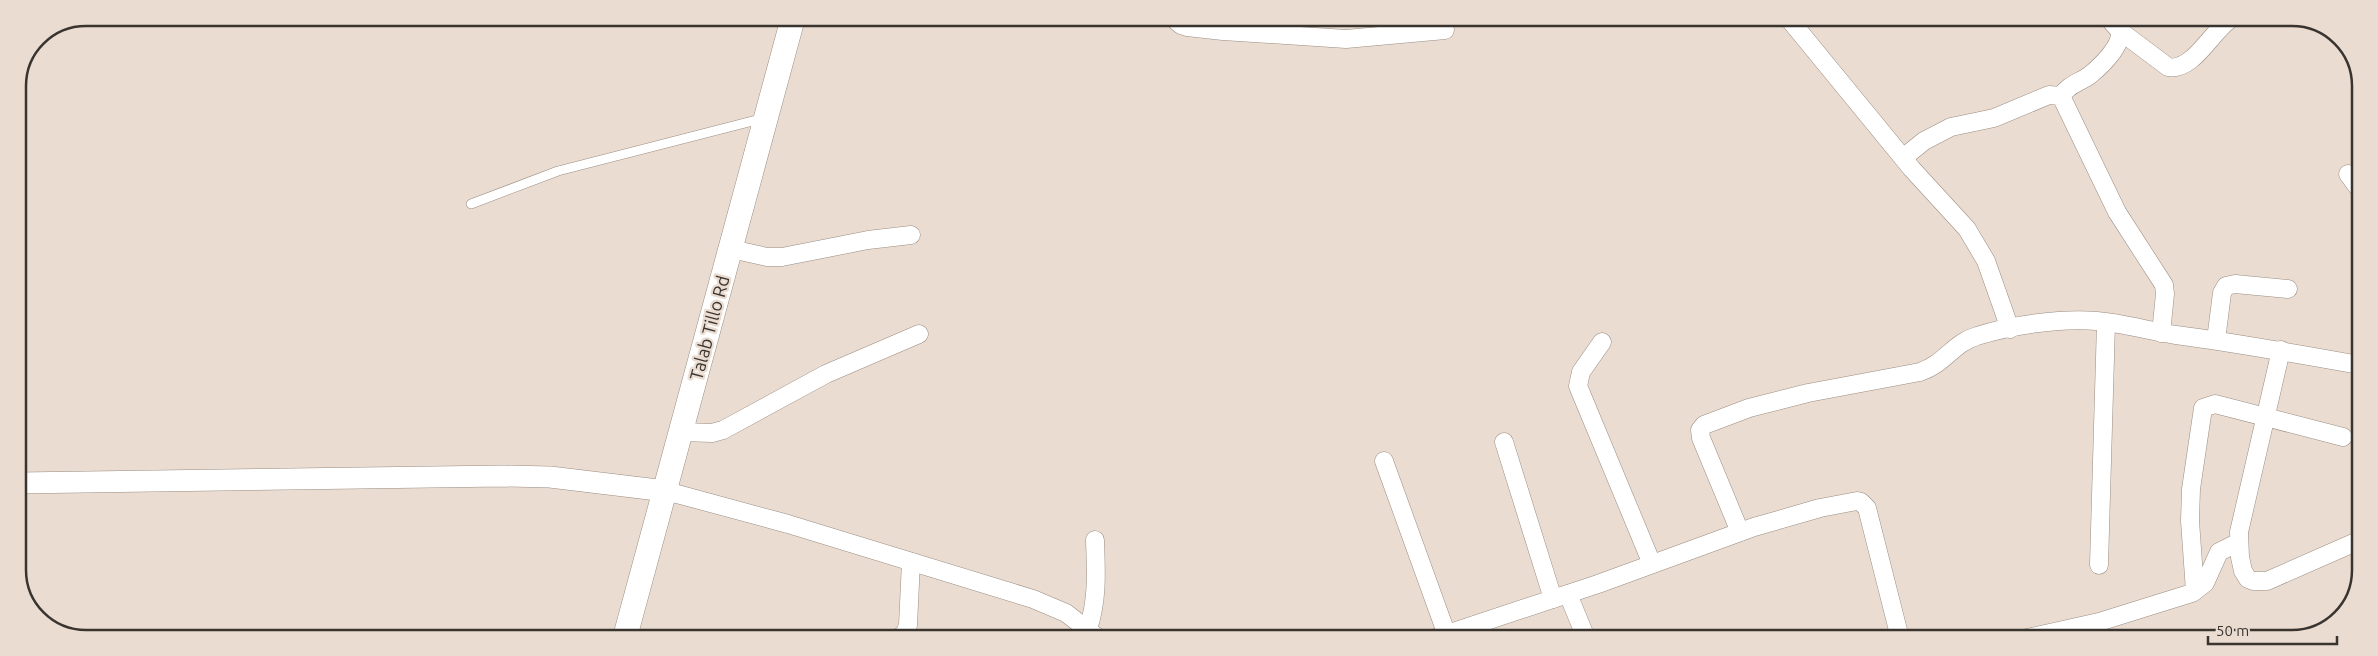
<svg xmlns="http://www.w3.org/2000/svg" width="2378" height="656" viewBox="0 0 2378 656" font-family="Ubuntu,sans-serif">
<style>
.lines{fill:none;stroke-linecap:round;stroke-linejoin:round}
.service-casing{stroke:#9a8d82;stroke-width:10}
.minor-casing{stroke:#9a8d82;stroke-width:19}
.tertiary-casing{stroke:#9a8d82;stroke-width:22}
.secondary-casing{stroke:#9a8d82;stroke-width:25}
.service{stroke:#fff;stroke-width:9}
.minor{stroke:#fff;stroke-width:18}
.tertiary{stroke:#fff;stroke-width:21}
.secondary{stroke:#fff;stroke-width:24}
.labels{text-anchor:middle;stroke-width:4.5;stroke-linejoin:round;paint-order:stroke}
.street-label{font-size:18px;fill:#39342f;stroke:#ebdcd1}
.rim{fill:none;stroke:#39342f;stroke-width:2.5}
</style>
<rect width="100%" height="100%" fill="#ebdcd1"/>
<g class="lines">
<defs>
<path id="service" d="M 471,204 L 558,171 L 764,118"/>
<g id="minor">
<path d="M 1174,19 L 1181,25 L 1187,27 L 1223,31 L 1346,39 L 1445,30"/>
<path d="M 1789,19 L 1912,169 L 1967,229 L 1986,261 L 2010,329"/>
<path d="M 2120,31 L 2168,67 C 2192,72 2211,33 2229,20"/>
<path d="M 2061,96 C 2069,84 2079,83 2090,75 C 2101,66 2122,46 2120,31 L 2110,20"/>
<path d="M 1903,158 L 1924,141 L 1951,127 L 1994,118 L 2049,95 L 2061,96 L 2117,212 L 2164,285 L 2165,294 L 2161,333"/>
<path d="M 2348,174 L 2360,190"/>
<path d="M 731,249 L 767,257 L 782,257 L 868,240 L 911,235"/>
<path d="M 2216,340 L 2222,293 L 2226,286 L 2235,284 L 2288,289"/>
<path d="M 1602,342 L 1581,372 L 1578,386 L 1652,564"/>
<path d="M 2281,350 L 2239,532 L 2240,557 L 2243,571 L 2248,579 L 2253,581 L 2267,581 L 2358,541"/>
<path d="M 682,432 L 712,433 L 723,430 L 826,374 L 919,334"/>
<path d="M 1504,442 L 1553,599"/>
<path d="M 1384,461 L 1448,638"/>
<path d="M 666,491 L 788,524 L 1033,599 L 1066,613 L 1097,637"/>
<path d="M 1740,532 L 1701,438 L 1700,430 L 1704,425 L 1749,408 L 1808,393 L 1920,372 C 1946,363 1953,343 1977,336 C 2011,325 2061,318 2097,321 C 2123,323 2149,331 2176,335 C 2237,343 2298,354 2359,365"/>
<path d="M 2099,565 L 2106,323"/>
<path d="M 2195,591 L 2190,521 L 2191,489 L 2203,408 L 2215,404 L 2343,437"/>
<path d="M 1568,594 L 1586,638"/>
<path d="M 1088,629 C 1098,599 1096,571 1095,540"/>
<path d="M 900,637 L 905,633 L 908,625 L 911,562"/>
<path d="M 1435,638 L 1598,584 L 1754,527 L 1820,508 L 1857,501 L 1861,502 L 1867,508 L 1900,638"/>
<path d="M 2027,638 L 2099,622 L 2192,593 L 2205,583 L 2219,552 L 2239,542"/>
</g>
<path id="tertiary" d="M 18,483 L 504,476 L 550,477 L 666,491"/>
<path id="secondary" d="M 625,637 L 793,18"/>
</defs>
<use href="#service" class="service-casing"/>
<use href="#minor" class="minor-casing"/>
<use href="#tertiary" class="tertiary-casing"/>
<use href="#secondary" class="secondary-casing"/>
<use href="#service" class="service"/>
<use href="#minor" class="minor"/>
<use href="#tertiary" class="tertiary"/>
<use href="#secondary" class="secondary"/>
</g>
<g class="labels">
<g class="street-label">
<text transform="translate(710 328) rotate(-75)" y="6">Talab Tillo Rd</text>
</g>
</g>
<path d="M0 0H2378V656H0ZM86 26H2292A60 60 0 0 1 2352 86V570A60 60 0 0 1 2292 630H86A60 60 0 0 1 26 570V86A60 60 0 0 1 86 26Z" fill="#ebdcd1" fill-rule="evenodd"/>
<path class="rim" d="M86 26H2292A60 60 0 0 1 2352 86V570A60 60 0 0 1 2292 630H86A60 60 0 0 1 26 570V86A60 60 0 0 1 86 26Z"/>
<path d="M2208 636v8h129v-8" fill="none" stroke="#39342f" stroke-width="2.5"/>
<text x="2216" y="636" font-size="15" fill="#39342f" stroke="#ebdcd1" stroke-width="4" paint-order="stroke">50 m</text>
</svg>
